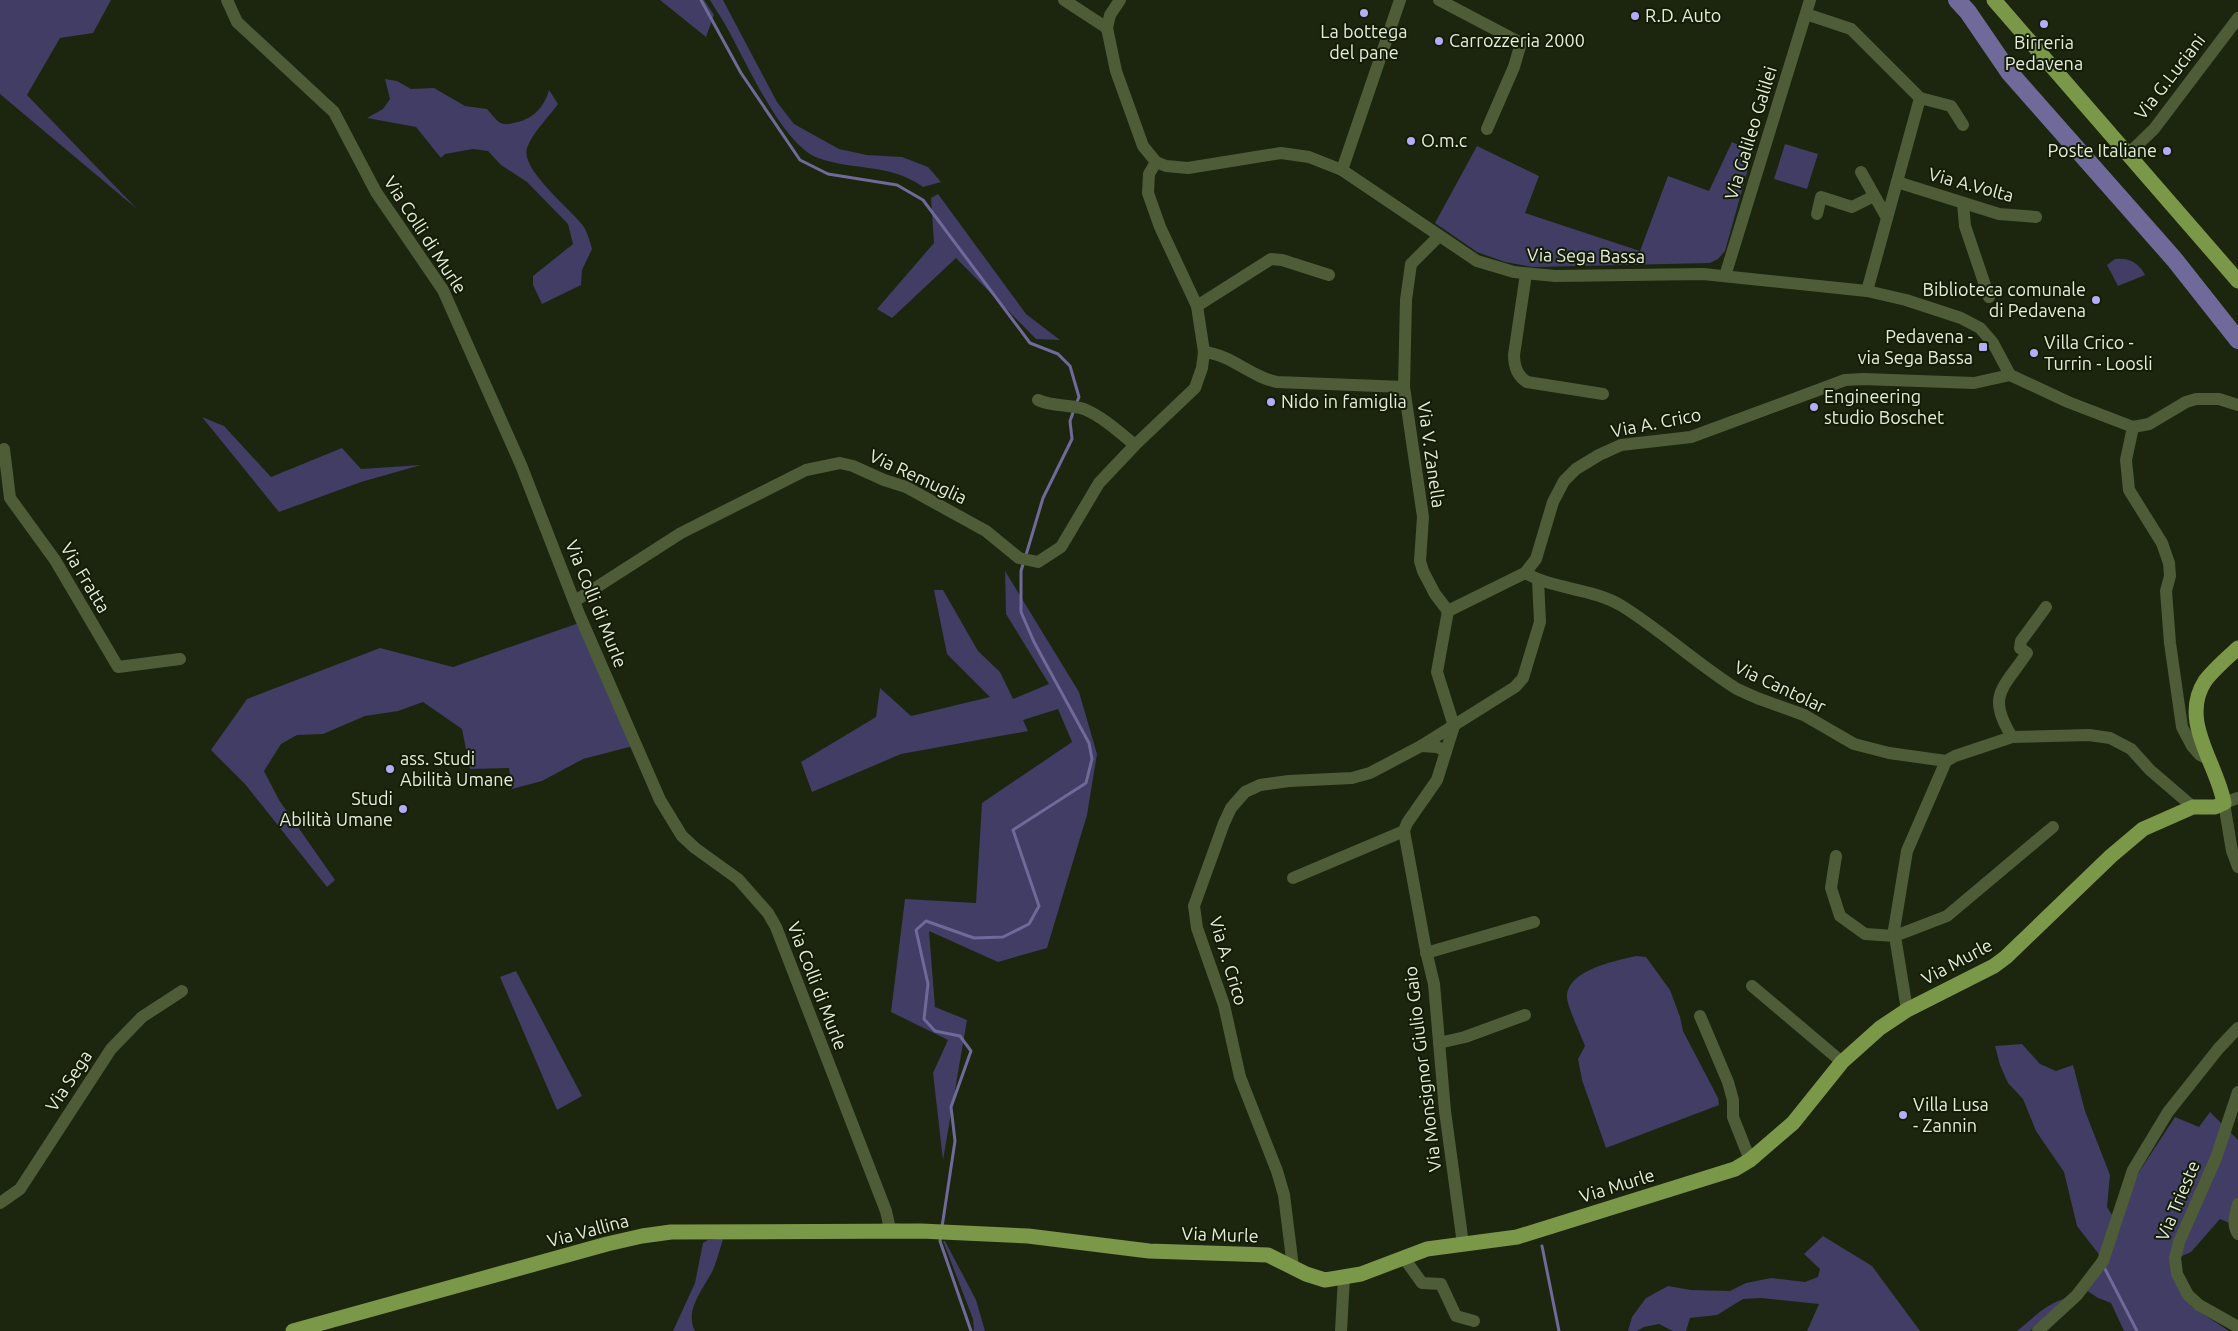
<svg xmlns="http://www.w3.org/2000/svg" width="2238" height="1331" viewBox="0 0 2238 1331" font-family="Ubuntu,sans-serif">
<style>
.green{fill:#413d64}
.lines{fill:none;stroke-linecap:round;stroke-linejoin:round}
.stream{stroke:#6f6a99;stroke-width:3}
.river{stroke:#6f6a99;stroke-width:18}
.minor{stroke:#4e5d38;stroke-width:12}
.major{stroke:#7a9848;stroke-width:15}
.poi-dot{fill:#b4acf9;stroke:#131c05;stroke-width:2}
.labels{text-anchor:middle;stroke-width:4;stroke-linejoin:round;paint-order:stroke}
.poi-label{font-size:18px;fill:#e7edde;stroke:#131c05;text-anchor:start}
.street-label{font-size:18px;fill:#e7edde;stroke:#131c05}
</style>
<rect width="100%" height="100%" fill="#1c250e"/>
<g class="green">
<path d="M 0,0 L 111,0 L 93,33 L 60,38 L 27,95 L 137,209 L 0,94 Z"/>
<path d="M 660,0 L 704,0 L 714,15 L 706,37 Z"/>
<path d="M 710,0 L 723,0 L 777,102 L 794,124 L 839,149 L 867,155 L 902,157 L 928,167 L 941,182 L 923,187 C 890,163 855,171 818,158 C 782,145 745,59 726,26 C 721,17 715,9 710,0 Z"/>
<path d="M 385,79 L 397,81 L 411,89 L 434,88 L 465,106 L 487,109 C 491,113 496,121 501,123 C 505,125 510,124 513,123 C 532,120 544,108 549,90 L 558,104 C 548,118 533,132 527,148 C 520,170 572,210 584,227 C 588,234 590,242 592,249 L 582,270 L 581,285 L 542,304 L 533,285 L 533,276 L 573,244 L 568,224 L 527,182 L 501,165 L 488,151 L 473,149 L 445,154 L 441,158 L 416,127 L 367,118 L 383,109 L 390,99 Z"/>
<path d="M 1732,142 L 1753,151 L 1725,251 L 1718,259 L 1710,263 L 1533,267 L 1505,262 L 1477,252 L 1435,223 L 1477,146 L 1539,176 L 1525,213 L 1640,251 L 1668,176 L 1709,191 Z"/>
<path d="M 1785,144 L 1818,154 L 1807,189 L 1774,179 Z"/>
<path d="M 938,194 L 1026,314 L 1060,340 L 1036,339 L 956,258 L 892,318 L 877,309 L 934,243 L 931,198 Z"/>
<path d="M 2115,259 C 2129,258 2138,262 2145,275 L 2118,286 L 2107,265 Z"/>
<path d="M 202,417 L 224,426 L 271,477 L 342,448 L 361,469 L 421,465 L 361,482 L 279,512 Z"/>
<path d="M 1005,571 L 1079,692 L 1097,754 L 1087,815 L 1047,948 L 998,962 L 929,931 L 935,1007 L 967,1020 L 943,1160 L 933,1073 L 948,1040 L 891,1012 L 905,899 L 976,903 L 982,803 L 1072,742 L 1058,709 L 1023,720 L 1028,731 L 901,754 L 812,792 L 801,762 L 876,717 L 880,688 L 911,716 L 990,697 L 947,654 L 934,590 L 943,590 L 978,651 L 1000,672 L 1013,699 L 1049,684 L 1006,614 Z"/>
<path d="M 579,623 L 633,746 L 583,759 L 542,781 L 512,789 L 509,768 L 470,769 L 462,729 L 423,702 L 398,711 L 365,716 L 323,734 L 297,735 L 281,744 L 264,771 L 279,800 L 335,880 L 327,887 L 245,784 L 211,750 L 247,699 L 380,648 L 453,667 Z"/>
<path d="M 1636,956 L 1646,957 L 1670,990 L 1680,1017 L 1683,1031 L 1718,1098 L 1719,1105 L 1606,1148 L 1582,1080 L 1578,1059 L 1585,1046 C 1581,1035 1568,1008 1567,998 C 1566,970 1615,961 1636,956 Z"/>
<path d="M 516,971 L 582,1096 L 557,1110 L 500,977 Z"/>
<path d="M 2022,1044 L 2040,1064 L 2056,1071 L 2073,1065 L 2085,1111 L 2110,1175 L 2107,1207 L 2114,1218 L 2101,1257 L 2077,1226 L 2064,1172 L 2036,1131 L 2023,1099 L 2008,1083 L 2000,1065 L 1995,1046 Z"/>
<path d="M 2210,1112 L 2238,1140 L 2238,1227 L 2220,1219 L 2191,1252 L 2173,1260 L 2191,1306 L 2229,1331 L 2124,1331 L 2111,1303 L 2098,1298 L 2086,1290 L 2139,1172 L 2175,1117 L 2199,1127 Z"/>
<path d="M 1823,1236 L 1872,1266 L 1920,1331 L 1807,1331 L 1819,1304 L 1761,1298 L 1743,1299 L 1717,1315 L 1690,1318 L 1686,1331 L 1673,1331 L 1659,1324 L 1644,1327 L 1637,1331 L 1628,1331 L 1632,1317 L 1646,1298 L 1668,1286 L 1691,1290 L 1730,1291 L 1746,1283 L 1771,1278 L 1805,1282 L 1818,1277 L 1820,1269 L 1804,1254 Z"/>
<path d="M 723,1239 C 720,1249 717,1260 713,1270 C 704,1288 684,1310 695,1331 L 673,1331 L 695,1283 L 703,1243 L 708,1240 Z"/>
<path d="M 943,1241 L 945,1241 L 976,1300 L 985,1331 L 974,1331 L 973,1319 Z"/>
<path d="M 2067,1298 L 2030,1331 L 2017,1331 C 2033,1318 2047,1303 2067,1298 Z"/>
</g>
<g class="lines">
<g class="stream">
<path d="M 701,0 L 741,73 L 800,160 L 828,174 L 897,185 L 923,200 L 1030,343 L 1058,354 L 1070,366 L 1079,397 L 1076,404"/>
<path d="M 1026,555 L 1043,498 L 1072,439 L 1070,421 L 1074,410"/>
<path d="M 942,1227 L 955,1141 L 951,1107 L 971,1051 L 960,1036 L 935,1031 L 924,1019 L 928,984 L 916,930 L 926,921 L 974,938 L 1003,937 L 1029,924 L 1039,906 L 1013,830 L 1086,783 L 1092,759 L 1089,743 L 1034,642 L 1021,612 L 1021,571 L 1024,561"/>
<path d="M 941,1236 L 940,1241 L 971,1331"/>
<path d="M 1542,1246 L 1559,1331"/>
<path d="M 2104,1267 L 2137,1331"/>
</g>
<path class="river" d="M 1957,0 L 1968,12 L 2009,72 L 2174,259 L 2238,340"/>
<g class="minor">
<path d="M 227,0 L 237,22 L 334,112 L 376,192 L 443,290 L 521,465 L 579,614 L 660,800 L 682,836 L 695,848 L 738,879 L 768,913 L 776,927 L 886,1211 L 890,1229 L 901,1230"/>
<path d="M 1064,0 L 1107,28"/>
<path d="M 1120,0 L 1110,15 L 1107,28 L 1116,71 L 1143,146 L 1156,162 L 1166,166 L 1188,168 L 1281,153 L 1309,157 L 1342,170 L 1477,261 L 1514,272 L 1555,276 L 1703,274 L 1867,291 L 1906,300 L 1961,318 L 1980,328 L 1993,343 L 2010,375 L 2068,402 L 2133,427 L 2149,424 L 2186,402 L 2196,399 L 2219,399 L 2238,405"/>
<path d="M 1439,0 L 1521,43 L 1514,67 L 1487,129"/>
<path d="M 1806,14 L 1851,29 L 1920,98 L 1867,291"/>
<path d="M 1920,98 L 1951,106 L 1963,125"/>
<path d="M 2128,154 L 2154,129 L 2238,18"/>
<path d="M 1342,170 L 1400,0"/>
<path d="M 1861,172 L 1887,218"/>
<path d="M 1897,182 L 1999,214 L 2036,217"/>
<path d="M 1963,203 L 1965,226 L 1989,297"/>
<path d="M 1817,214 L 1821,197 L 1852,207 L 1874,196"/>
<path d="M 1439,236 L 1411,264 L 1406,300 L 1404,387 L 1423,517 L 1420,561 L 1423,571 L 1435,594 L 1448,611"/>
<path d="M 1526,274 L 1514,355 C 1514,367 1517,376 1527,382 L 1603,394"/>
<path d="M 1725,276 L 1810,0"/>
<path d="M 1197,306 L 1271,259 L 1282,260 L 1329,275"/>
<path d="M 1204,352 C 1232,355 1251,377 1277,382 L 1404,387"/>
<path d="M 1038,400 C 1053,407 1069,404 1084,409 C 1103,417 1119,432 1135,445"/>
<path d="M 2133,427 L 2126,460 L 2129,490 L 2162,543 L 2169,563 L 2170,576 L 2166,591 L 2170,643 L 2182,727 L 2192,746 L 2200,755 L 2210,760"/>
<path d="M 4,449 L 10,498 L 55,560 L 118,667 L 180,659"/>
<path d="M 1525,573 C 1555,590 1593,588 1622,606 C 1662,631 1697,664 1737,689 L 1757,698 L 1804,715 L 1854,744 L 1889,753 L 1946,761 L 1955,756 L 2012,737 L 2089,735 L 2110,738 L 2131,749 L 2150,770 L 2193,807"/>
<path d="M 575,601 L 681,533 L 806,470 L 840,463 L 853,466 L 884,480 L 906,487 L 986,531 L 1019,558 L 1038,562 L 1061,547 L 1099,483 L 1135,445 L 1195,388 L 1202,368 L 1204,352 L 1197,306 L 1160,227 L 1148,193 L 1149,174 L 1156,162"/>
<path d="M 1448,611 L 1525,573 L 1536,559 L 1553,502 L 1564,481 L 1576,469 L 1599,455 L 1621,445 L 1691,437 L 1845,380 L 1863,379 L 1974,383 L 2010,375"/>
<path d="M 1448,611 L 1437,672 L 1454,726"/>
<path d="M 1454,726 L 1437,780 L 1407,823 L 1404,831 L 1426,951 L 1434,984 L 1445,1111 L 1463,1244"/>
<path d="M 2012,737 C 1986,695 2003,689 2027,653 L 2020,648 L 2021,641 L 2046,607"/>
<path d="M 1446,751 L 1437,747 L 1421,746 L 1515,687 L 1523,678 L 1540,622 L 1538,580"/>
<path d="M 2238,798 L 2224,803 L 2232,851 L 2238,867"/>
<path d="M 1836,856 L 1831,888 L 1840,916 L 1865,934 L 1895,936 L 1947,916 L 2053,827"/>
<path d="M 1293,878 L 1404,831"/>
<path d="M 1426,953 L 1534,922"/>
<path d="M 1752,986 L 1842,1062"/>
<path d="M 1907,1010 L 1894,930 L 1907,851 L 1946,761"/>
<path d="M 1700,1016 L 1728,1082 L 1733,1100 L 1733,1117 L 1750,1160"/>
<path d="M 1439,1043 L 1465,1037 L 1525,1015"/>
<path d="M 2238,1092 L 2216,1158 L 2179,1242 L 2175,1258 L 2177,1274 L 2188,1295 L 2199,1305 L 2238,1327"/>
<path d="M 0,1203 L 20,1189 L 111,1049 L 142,1017 L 182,991"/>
<path d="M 2238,1204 C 2235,1214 2232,1225 2238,1234"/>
<path d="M 1404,1258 L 1422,1283 L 1441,1284 L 1456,1316 L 1474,1321"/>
<path d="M 1293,1267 L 1284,1195 L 1277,1171 L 1240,1077 L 1224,1005 L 1197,928 L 1194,906 L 1224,823 L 1231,808 L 1245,792 L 1260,785 L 1289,781 L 1352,778 L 1370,773 L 1421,746"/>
<path d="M 1341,1331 L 1344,1277"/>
<path d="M 2038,1331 L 2077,1295 L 2103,1261 L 2133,1170 L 2168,1112 L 2219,1048 L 2238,1028"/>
</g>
<g class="major">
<path d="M 1994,0 L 2238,281"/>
<path d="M 293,1331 L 607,1244 L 642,1236 L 671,1232 L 921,1231 L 1028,1236 L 1149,1251 L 1268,1255 L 1306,1274 L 1325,1280 L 1361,1274 L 1427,1249 L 1517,1237 L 1735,1169 L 1750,1160 L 1793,1123 L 1842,1062 L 1880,1028 L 1907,1010 L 1994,966 L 2006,957 L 2111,856 L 2143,829 L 2193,807 L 2215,807 L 2224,803 C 2217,763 2179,721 2205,681 C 2214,669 2227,658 2238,648"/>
</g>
</g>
<g class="poi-dot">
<circle cx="1364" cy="13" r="5"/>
<circle cx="1635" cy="16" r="5"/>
<circle cx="2044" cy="24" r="5"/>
<circle cx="1439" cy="41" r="5"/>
<circle cx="1411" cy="141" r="5"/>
<circle cx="2167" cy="151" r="5"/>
<circle cx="2096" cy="300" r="5"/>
<rect x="1978" y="342" width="10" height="10" rx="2.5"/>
<circle cx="2034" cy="353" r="5"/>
<circle cx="1271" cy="402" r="5"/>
<circle cx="1814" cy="407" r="5"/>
<circle cx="390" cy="769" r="5"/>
<circle cx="403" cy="809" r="5"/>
<circle cx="1903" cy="1115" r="5"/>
</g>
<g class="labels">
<g class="poi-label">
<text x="1645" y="22">R.D. Auto</text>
<text x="1364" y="38" text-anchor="middle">La bottega<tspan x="1364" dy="21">del pane</tspan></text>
<text x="1449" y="47">Carrozzeria 2000</text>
<text x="2044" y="49" text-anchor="middle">Birreria<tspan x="2044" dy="21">Pedavena</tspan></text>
<text x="1421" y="147">O.m.c</text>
<text x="2157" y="157" text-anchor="end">Poste Italiane</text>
<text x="2086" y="296" text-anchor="end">Biblioteca comunale<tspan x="2086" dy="21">di Pedavena</tspan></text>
<text x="1973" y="343" text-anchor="end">Pedavena -<tspan x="1973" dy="21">via Sega Bassa</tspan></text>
<text x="2044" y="349">Villa Crico -<tspan x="2044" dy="21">Turrin - Loosli</tspan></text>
<text x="1824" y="403">Engineering<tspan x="1824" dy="21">studio Boschet</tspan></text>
<text x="1281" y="408">Nido in famiglia</text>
<text x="400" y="765">ass. Studi<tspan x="400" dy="21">Abilità Umane</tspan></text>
<text x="393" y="805" text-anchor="end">Studi<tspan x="393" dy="21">Abilità Umane</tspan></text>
<text x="1913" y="1111">Villa Lusa<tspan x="1913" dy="21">- Zannin</tspan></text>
</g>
<g class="street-label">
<text transform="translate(2170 77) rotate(-52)" y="6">Via G.Luciani</text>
<text transform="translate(1751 133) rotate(-73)" y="6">Via Galileo Galilei</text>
<text transform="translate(1971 185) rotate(15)" y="6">Via A.Volta</text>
<text transform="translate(425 235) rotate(57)" y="6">Via Colli di Murle</text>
<text transform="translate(1586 256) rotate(1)" y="6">Via Sega Bassa</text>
<text transform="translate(1656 423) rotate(-11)" y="6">Via A. Crico</text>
<text transform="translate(1431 455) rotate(82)" y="6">Via V. Zanella</text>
<text transform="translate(918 477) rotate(25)" y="6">Via Remuglia</text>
<text transform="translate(85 578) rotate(59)" y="6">Via Fratta</text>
<text transform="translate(596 604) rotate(68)" y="6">Via Colli di Murle</text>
<text transform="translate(1780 687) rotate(25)" y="6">Via Cantolar</text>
<text transform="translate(1228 961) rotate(73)" y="6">Via A. Crico</text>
<text transform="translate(1957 962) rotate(-28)" y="6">Via Murle</text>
<text transform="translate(817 986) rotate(69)" y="6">Via Colli di Murle</text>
<text transform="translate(1423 1069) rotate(-97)" y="6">Via Monsignor Giulio Gaio</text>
<text transform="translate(69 1081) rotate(-57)" y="6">Via Sega</text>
<text transform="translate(1617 1186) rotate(-17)" y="6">Via Murle</text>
<text transform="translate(2178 1201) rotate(-67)" y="6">Via Trieste</text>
<text transform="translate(588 1231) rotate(-15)" y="6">Via Vallina</text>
<text transform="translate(1220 1235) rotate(2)" y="6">Via Murle</text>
</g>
</g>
</svg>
